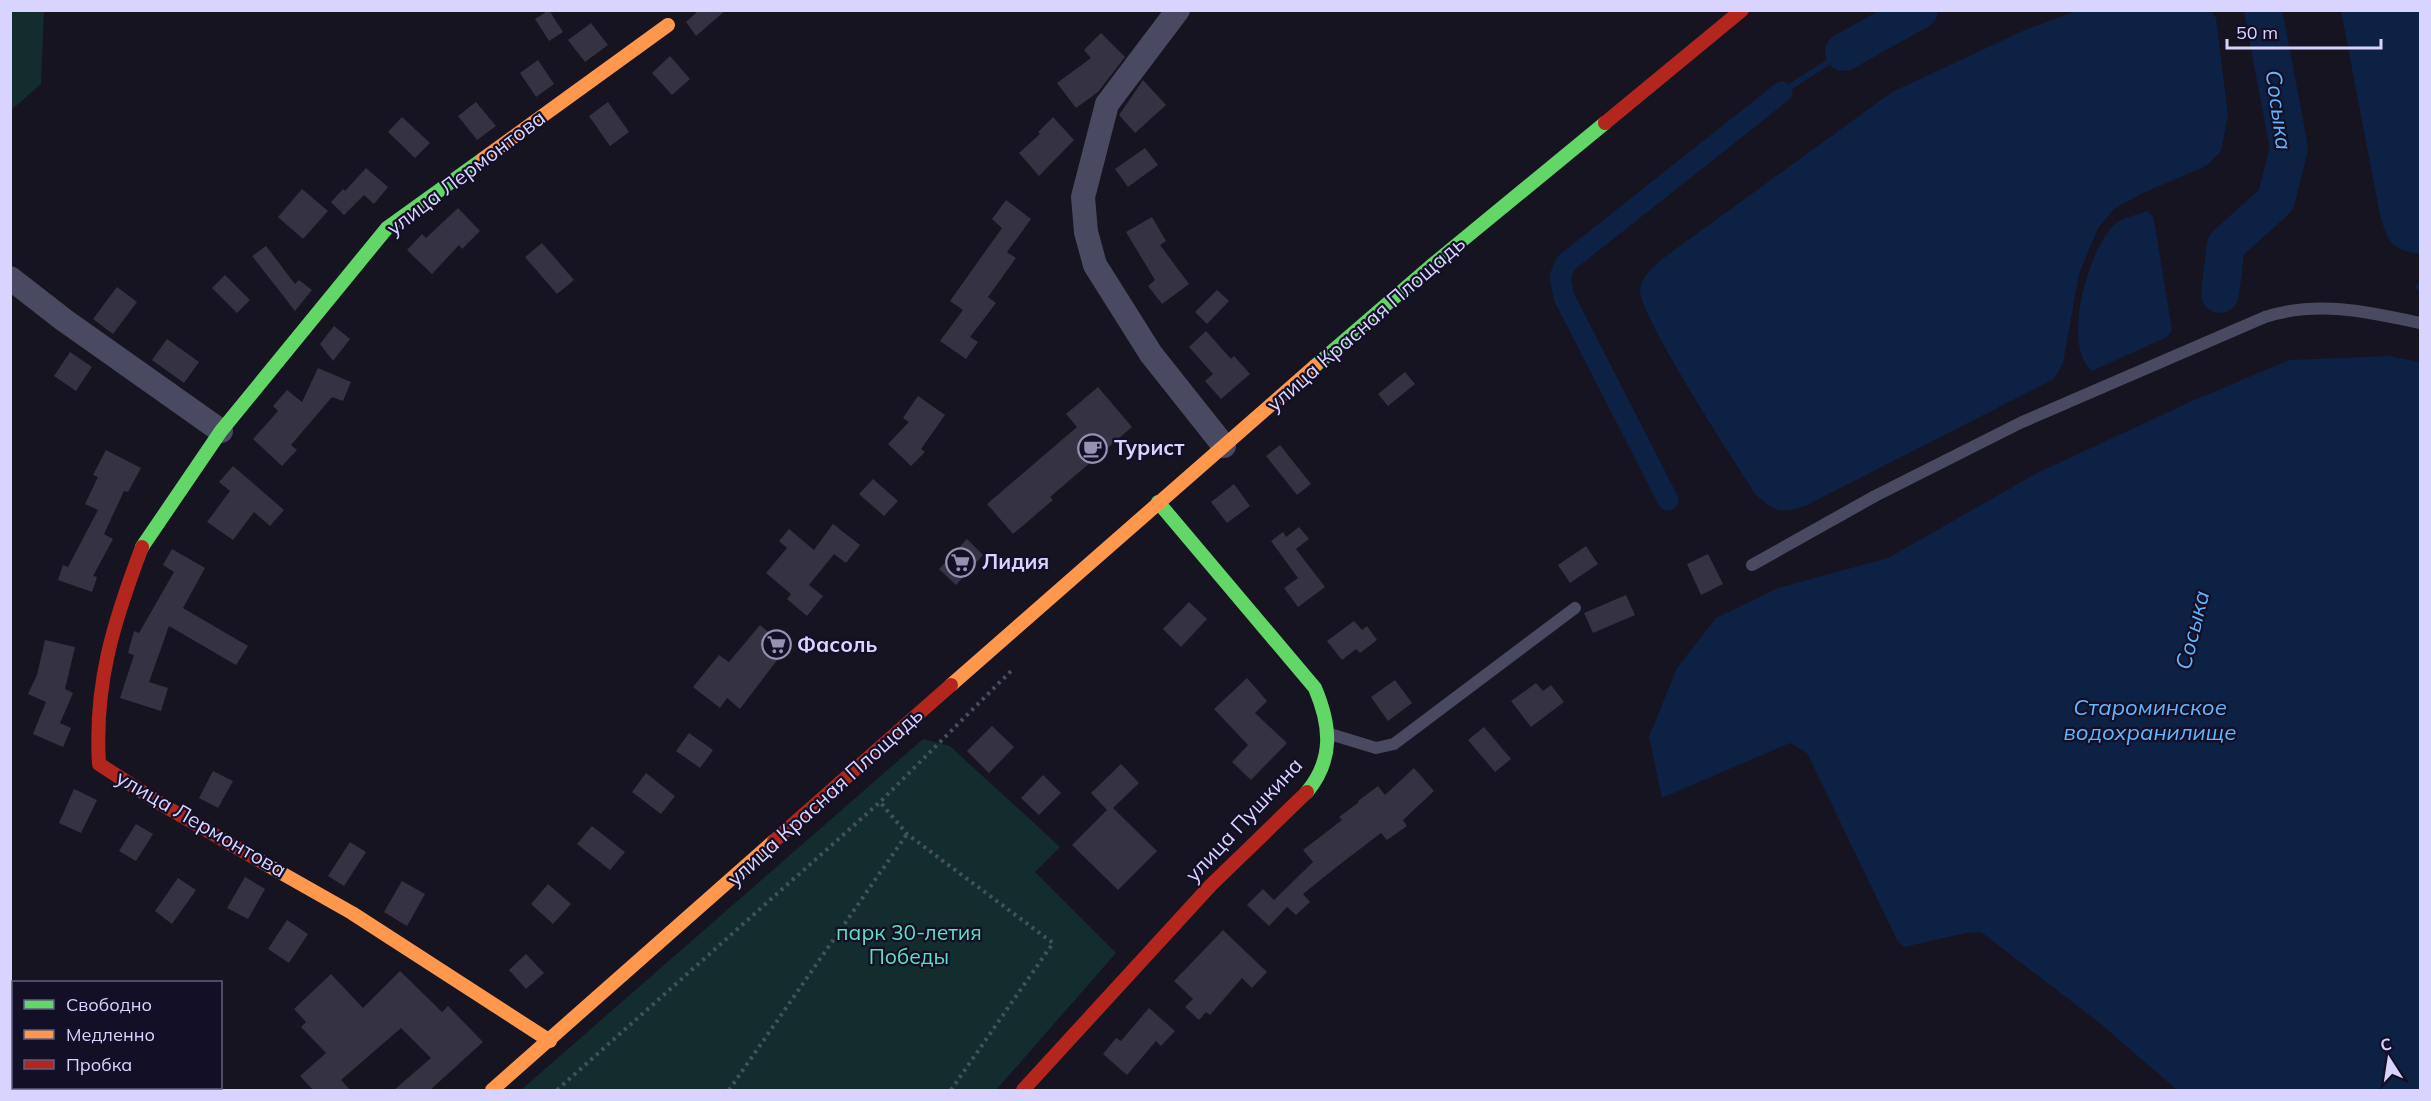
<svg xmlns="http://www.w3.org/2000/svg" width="2431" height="1101" viewBox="0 0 2431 1101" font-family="Mulish,sans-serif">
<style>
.green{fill:#132c2d}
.water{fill:#0d2144}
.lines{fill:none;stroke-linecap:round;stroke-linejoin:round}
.stream{stroke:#0d2144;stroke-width:6}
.canal{stroke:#0d2144;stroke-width:21}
.river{stroke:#0d2144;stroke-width:38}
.building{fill:#343243}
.path{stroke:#44505f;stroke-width:4;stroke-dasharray:3 4.5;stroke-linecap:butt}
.lane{stroke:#4a4962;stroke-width:12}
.street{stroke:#4a4962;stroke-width:24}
.fast{stroke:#63d668;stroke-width:14}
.slow{stroke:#ff974d;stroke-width:14}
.jam{stroke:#b3261e;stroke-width:14}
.labels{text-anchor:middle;stroke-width:4.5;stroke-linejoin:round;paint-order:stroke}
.street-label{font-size:21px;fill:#d9d4ff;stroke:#130f26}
.poi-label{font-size:21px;font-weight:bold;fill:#d9d4ff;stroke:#130f26;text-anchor:start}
.park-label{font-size:21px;fill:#5fe0c0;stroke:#130f26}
.water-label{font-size:22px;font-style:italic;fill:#62b6ff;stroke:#130f26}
</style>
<rect width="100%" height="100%" fill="#161421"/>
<g class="green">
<path d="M 11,10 L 44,11 L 41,84 L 11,110 Z"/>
<path d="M 923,739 L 950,746 L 1060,847 L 1035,872 L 1116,953 L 996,1090 L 521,1090 Z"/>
</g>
<g class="water">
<path d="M 2076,11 L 2211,11 L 2216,18 L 2228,115 L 2221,151 L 2206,166 L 2143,193 L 2114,209 L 2098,228 L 2079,274 L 2063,363 L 2054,379 L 1805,506 C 1780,514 1775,512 1756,495 C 1737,465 1637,313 1640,289 C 1643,269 1670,254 1684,243 L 1892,92 L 2027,29 Z"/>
<path d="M 2341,11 L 2420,11 L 2420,254 C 2391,250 2388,242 2380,215 Z"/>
<path d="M 2147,211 L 2153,216 L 2156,232 L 2172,330 L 2167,337 L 2092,371 C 2061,346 2088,251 2113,226 C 2121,218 2136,215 2147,211 Z"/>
<path d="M 2389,356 L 2420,362 L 2420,1090 L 2177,1090 L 2101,1024 L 1981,932 L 1966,933 L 1904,947 L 1898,942 L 1807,753 L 1790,743 L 1662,798 L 1649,737 L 1677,668 L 1716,618 L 1778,588 L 1888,558 L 2037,473 L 2192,401 L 2289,360 Z"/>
</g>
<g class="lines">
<g class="stream">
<path d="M 1782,92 L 1844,52"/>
<path d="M 2419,287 L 2420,288"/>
</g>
<path class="canal" d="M 1668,500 L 1564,297 L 1560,277 L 1566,263 L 1782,92"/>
<g class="river">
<path d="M 1844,52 L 1919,10"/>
<path d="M 2220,294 L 2226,245 L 2276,200 L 2289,148 L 2263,10"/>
</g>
</g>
<g class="building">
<path d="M 549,10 L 563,32 L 549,41 L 535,19 Z"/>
<path d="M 699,10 L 726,10 L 696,36 L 686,22 Z"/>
<path d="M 591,23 L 608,45 L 585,62 L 568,40 Z"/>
<path d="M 1101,33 L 1125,57 L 1098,92 L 1076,108 L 1057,83 L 1091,58 L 1084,50 Z"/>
<path d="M 670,56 L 690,79 L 672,95 L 652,73 Z"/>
<path d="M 538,60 L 554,84 L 536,97 L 520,73 Z"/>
<path d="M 1143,80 L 1166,105 L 1135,133 L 1119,115 Z"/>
<path d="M 476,102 L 496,126 L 477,140 L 458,116 Z"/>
<path d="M 608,102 L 629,132 L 610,146 L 589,116 Z"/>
<path d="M 402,117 L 430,143 L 415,158 L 388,132 Z"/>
<path d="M 1053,117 L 1074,140 L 1039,176 L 1019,153 L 1040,134 L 1038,132 Z"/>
<path d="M 1145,148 L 1158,165 L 1128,187 L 1115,169 Z"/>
<path d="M 366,168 L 388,187 L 374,204 L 364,195 L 344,215 L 331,202 L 343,189 L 345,191 Z"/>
<path d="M 302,189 L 328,211 L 303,239 L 278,217 Z"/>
<path d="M 1006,200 L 1031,219 L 1007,252 L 1016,258 L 988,297 L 996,303 L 970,337 L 978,342 L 966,359 L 940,341 L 963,310 L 950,301 L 1002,228 L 992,219 Z"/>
<path d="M 458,208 L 480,231 L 462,249 L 459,245 L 432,274 L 407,250 L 422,234 L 426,238 Z"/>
<path d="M 1152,217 L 1166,241 L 1160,245 L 1189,284 L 1162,304 L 1148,286 L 1155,280 L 1126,232 Z"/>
<path d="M 542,243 L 574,280 L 557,294 L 525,257 Z"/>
<path d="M 266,246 L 295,284 L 299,280 L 312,290 L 295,311 L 252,256 Z"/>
<path d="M 225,275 L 250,300 L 237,313 L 212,288 Z"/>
<path d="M 117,287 L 137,302 L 113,334 L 93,319 Z"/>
<path d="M 1217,290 L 1229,301 L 1207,324 L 1195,312 Z"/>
<path d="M 334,326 L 350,339 L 333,361 L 320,344 Z"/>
<path d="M 1206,331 L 1231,359 L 1234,356 L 1250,374 L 1221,399 L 1205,381 L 1213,374 L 1189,347 Z"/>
<path d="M 167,339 L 199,362 L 184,383 L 152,360 Z"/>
<path d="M 70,352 L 92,367 L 76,391 L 54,376 Z"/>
<path d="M 318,368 L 351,382 L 343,401 L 332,397 L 291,445 L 297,450 L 282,466 L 253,439 L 278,411 L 273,406 L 287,390 L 302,402 Z"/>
<path d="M 1405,372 L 1415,384 L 1388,406 L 1378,394 Z"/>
<path d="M 1098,387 L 1132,427 L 1050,497 L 1053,500 L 1013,534 L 987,504 L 1077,427 L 1066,414 Z"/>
<path d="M 918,396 L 945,415 L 921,449 L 925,452 L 911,466 L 888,444 L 909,422 L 903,418 Z"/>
<path d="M 1280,445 L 1311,484 L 1297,495 L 1266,456 Z"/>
<path d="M 106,450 L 141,468 L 128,492 L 124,491 L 104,534 L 113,539 L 93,576 L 97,577 L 92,592 L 58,580 L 63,565 L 68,567 L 98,510 L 85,504 L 98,477 L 93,475 Z"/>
<path d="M 233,466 L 284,510 L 270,526 L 254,512 L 233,540 L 207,522 L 230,491 L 219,482 Z"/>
<path d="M 873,479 L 898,501 L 884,516 L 859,494 Z"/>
<path d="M 1234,484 L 1250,506 L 1227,523 L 1211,502 Z"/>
<path d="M 833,524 L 860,545 L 846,563 L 834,554 L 809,585 L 823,596 L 807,616 L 787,599 L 791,594 L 766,573 L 787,548 L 779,541 L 789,529 L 814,550 Z"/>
<path d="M 1299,527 L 1309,539 L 1296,549 L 1325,587 L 1298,607 L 1284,588 L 1298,578 L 1271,541 L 1283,532 L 1286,537 Z"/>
<path d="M 967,539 L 983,555 L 956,585 L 939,569 Z"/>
<path d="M 1586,546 L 1598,564 L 1570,583 L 1558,565 Z"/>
<path d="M 172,549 L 205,568 L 183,608 L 248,646 L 236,665 L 169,626 L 149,682 L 168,688 L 161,711 L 120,698 L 134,655 L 128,653 L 134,631 L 139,633 L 174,572 L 163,565 Z"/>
<path d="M 1708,554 L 1723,584 L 1701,595 L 1687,564 Z"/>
<path d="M 1626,595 L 1635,615 L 1593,633 L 1584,613 Z"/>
<path d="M 1189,602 L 1207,619 L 1181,647 L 1163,629 Z"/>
<path d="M 1354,621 L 1362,630 L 1367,626 L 1377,640 L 1360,653 L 1356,649 L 1342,660 L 1327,641 Z"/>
<path d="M 760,625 L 787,647 L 740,709 L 727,698 L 720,708 L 693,687 L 719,655 L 729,662 Z"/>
<path d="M 45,640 L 75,647 L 65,689 L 73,693 L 60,723 L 71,728 L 63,747 L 33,734 L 46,702 L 28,694 L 37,675 Z"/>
<path d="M 1247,678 L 1267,701 L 1255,713 L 1287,743 L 1251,780 L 1232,762 L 1248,745 L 1214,709 Z"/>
<path d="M 1395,680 L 1412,703 L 1388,721 L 1371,697 Z"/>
<path d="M 1536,683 L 1543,691 L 1551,685 L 1564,702 L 1531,727 L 1511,701 Z"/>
<path d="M 992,726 L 1014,747 L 989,773 L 967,751 Z"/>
<path d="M 1484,727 L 1511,759 L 1495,772 L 1468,740 Z"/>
<path d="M 689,733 L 713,750 L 700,768 L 676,751 Z"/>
<path d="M 1121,764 L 1139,783 L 1113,808 L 1157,851 L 1118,890 L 1072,845 L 1107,810 L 1091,793 Z"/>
<path d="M 1414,768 L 1434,791 L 1403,820 L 1407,826 L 1387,840 L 1381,833 L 1339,865 L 1303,894 L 1310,902 L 1296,915 L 1287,907 L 1269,926 L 1247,905 L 1263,889 L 1274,900 L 1313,862 L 1303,850 L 1342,820 L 1339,817 L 1359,802 L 1358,801 L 1378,786 L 1385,795 Z"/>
<path d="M 213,771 L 233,781 L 218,808 L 199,798 Z"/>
<path d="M 646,773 L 675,796 L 661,814 L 632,792 Z"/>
<path d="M 1043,775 L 1061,793 L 1039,815 L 1021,798 Z"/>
<path d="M 74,789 L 97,800 L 81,833 L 59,823 Z"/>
<path d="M 136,824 L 153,834 L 136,861 L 119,851 Z"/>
<path d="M 592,826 L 625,852 L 610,870 L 577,844 Z"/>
<path d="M 350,842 L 366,852 L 344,886 L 328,876 Z"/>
<path d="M 245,877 L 265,889 L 248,919 L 227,908 Z"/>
<path d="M 178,878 L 196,890 L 172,924 L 155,911 Z"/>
<path d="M 402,881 L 425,894 L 407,926 L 384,912 Z"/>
<path d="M 548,884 L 571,904 L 553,924 L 531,904 Z"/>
<path d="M 287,920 L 308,934 L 289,963 L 268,949 Z"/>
<path d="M 1223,930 L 1267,972 L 1252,988 L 1242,978 L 1210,1015 L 1206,1012 L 1199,1020 L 1185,1007 L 1193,999 L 1174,981 Z"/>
<path d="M 526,954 L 544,973 L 526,989 L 509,970 Z"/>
<path d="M 400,971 L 442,1012 L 448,1006 L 483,1042 L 430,1090 L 394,1090 L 431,1058 L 401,1028 L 341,1080 L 350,1090 L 313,1090 L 300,1076 L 326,1053 L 301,1027 L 306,1022 L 294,1009 L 331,974 L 363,1008 Z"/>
<path d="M 1149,1008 L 1175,1031 L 1161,1046 L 1156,1041 L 1127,1075 L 1103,1054 L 1116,1038 L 1121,1041 Z"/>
</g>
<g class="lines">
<g class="path">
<path d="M 557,1090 L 880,802"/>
<path d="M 729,1090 L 907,834"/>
<path d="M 951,1090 L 1053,943 L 907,834 L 880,802 L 1012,670"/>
</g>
<g class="lane">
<path d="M 1752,565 L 1875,496 L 2020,423 L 2265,317 C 2317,300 2369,312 2420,323"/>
<path d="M 1330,734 L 1376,748 L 1394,744 L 1575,608"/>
</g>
<g class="street">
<path d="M 1178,10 L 1107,104 L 1083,197 L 1086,232 L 1095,265 L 1151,354 L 1224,446"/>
<path d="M 10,278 L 64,320 L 221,431"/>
</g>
<g class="fast">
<path d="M 1315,366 L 1431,266 L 1605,123"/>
<path d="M 1158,502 L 1315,688 C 1331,726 1334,759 1307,792"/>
<path d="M 142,547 L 221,431 L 387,228 L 483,159"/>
</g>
<g class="slow">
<path d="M 483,159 L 668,25"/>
<path d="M 951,685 L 1315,366"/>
<path d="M 262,862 L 352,913 L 550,1041"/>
<path d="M 492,1090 L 774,841"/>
</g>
<g class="jam">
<path d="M 1605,123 L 1742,10"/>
<path d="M 142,547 C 114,621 94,683 99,764 L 161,804 L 262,862"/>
<path d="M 774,841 L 951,685"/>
<path d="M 1023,1090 L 1211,885 L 1307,792"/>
</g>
</g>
<defs>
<symbol id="cafe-ring" viewBox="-11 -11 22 22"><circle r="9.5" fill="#130f26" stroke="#9591b1" stroke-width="1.5"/><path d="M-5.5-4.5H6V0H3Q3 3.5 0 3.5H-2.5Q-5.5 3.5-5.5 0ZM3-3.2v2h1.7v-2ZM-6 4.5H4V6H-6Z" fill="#9591b1"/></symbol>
<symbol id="supermarket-ring" viewBox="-11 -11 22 22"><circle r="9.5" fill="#130f26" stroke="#9591b1" stroke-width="1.5"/><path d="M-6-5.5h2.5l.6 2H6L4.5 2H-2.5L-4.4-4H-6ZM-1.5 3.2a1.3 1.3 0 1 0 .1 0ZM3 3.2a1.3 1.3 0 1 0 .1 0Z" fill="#9591b1"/></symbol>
</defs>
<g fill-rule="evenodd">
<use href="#cafe-ring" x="1076" y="432" width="33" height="33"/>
<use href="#supermarket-ring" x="944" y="546" width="33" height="33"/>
<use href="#supermarket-ring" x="760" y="628" width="33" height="33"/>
</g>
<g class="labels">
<g class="street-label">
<text transform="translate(466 173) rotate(-37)" y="7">улица Лермонтова</text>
<text transform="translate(1366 324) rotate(-41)" y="7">улица Красная Площадь</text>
<text transform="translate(825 797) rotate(-42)" y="7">улица Красная Площадь</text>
<text transform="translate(1244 820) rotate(-47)" y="7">улица Пушкина</text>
<text transform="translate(201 824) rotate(30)" y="7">улица Лермонтова</text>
</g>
<g class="poi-label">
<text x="1114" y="455">Турист</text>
<text x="982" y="569">Лидия</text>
<text x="797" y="652">Фасоль</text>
</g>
<g class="park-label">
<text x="909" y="940">парк 30-летия<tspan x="909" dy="24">Победы</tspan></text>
</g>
<g class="water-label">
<text transform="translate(2279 110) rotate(82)" y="8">Сосыка</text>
<text transform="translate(2192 630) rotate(-76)" y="8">Сосыка</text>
<text x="2150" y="715">Староминское<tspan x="2150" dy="25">водохранилище</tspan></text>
</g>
</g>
<rect width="2431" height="1101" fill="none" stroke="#d9d4ff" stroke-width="24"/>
<rect x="12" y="981" width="210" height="108" fill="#130f26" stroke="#625e7d" stroke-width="1.5"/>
<rect x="24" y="1000" width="30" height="9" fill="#63d668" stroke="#625e7d" stroke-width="1.5"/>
<text x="66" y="1011" font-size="18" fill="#d9d4ff">Свободно</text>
<rect x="24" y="1030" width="30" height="9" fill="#ff974d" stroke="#625e7d" stroke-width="1.5"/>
<text x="66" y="1041" font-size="18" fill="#d9d4ff">Медленно</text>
<rect x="24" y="1060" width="30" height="9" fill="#b3261e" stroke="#625e7d" stroke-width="1.5"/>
<text x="66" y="1071" font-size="18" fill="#d9d4ff">Пробка</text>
<g transform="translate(2389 1059) rotate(348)" stroke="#130f26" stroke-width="4.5" paint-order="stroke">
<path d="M0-4.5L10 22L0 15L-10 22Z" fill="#d9d4ff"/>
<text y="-9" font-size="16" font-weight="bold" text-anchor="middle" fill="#d9d4ff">С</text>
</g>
<path d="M2227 39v9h154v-9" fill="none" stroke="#d9d4ff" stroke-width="3"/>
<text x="2236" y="39" font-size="18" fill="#d9d4ff" stroke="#130f26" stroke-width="4.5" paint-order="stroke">50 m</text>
</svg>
